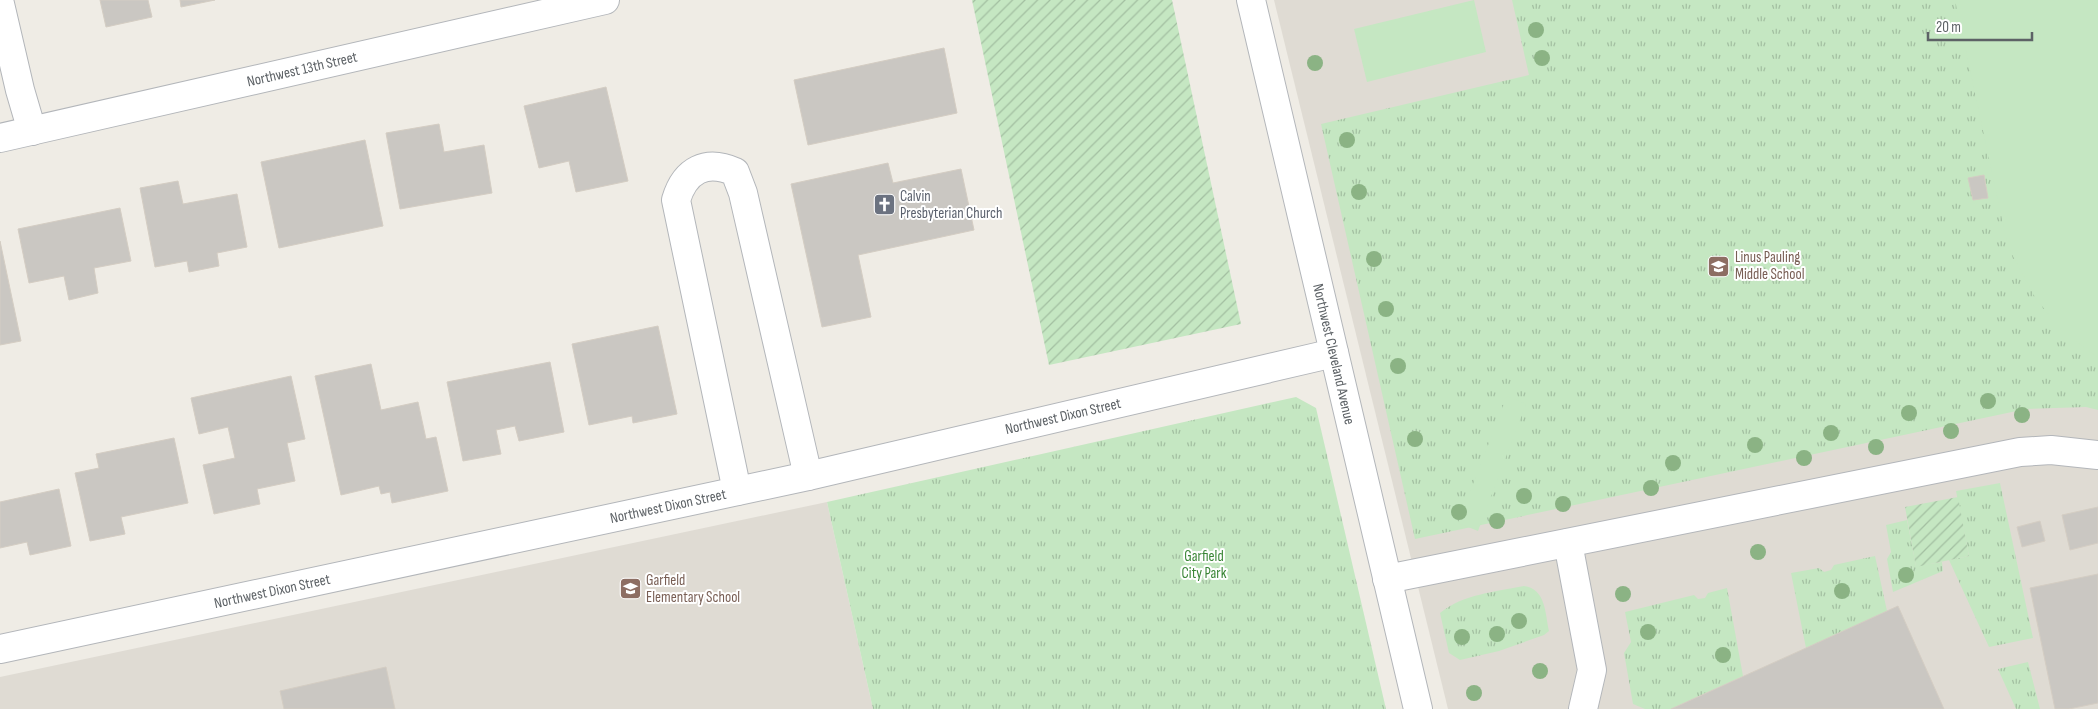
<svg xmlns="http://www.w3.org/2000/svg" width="2098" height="709" viewBox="0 0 2098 709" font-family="'Sofia Sans Condensed',sans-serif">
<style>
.education{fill:#dfdbd3}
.grass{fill:url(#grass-tufts)}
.garden{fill:url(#garden-furrows)}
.pitch{fill:#c5e7c2}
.building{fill:#cac7c2;stroke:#d4cdc3}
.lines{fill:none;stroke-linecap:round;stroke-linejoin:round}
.minor-casing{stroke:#b3b6ba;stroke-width:30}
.minor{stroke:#fff;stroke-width:28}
.tree{fill:#8bb384}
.labels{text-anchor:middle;stroke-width:4;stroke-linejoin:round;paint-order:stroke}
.street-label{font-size:15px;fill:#5d6266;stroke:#fff}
.worship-label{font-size:15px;fill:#5b616d;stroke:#fff;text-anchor:start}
.education-label{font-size:15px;fill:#785e54;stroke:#fff;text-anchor:start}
.park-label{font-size:15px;fill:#398535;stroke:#fff}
</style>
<defs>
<pattern id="grass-tufts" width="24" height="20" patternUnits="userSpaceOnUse" patternTransform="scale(1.25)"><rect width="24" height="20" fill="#c5e7c2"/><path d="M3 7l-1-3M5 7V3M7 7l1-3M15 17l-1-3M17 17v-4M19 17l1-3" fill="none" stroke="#a3bfa1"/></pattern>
<pattern id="garden-furrows" width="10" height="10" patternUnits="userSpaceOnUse" patternTransform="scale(1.25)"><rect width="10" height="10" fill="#c5e7c2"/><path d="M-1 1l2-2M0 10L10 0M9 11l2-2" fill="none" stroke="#a3bfa1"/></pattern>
</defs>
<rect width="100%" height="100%" fill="#efece5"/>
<g class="education">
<path d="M 1274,0 L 2098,0 L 2098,709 L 1448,709 Z"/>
<path d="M 827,502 L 873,709 L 0,709 L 0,677 Z"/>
</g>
<g class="grass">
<path d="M 1512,0 L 2098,0 L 2098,410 L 2086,407 L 2026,409 L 1415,539 L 1321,124 L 1529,75 Z"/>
<path d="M 1296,397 L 1316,408 L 1386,709 L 873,709 L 827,502 Z"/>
<path d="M 2000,483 L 2033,638 L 1989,647 L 1949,560 L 1969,556 L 1956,491 Z"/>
<path d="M 1907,520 L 1916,566 L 1942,562 L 1943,571 L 1893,592 L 1887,559 L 1891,552 L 1886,525 Z"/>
<path d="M 1875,556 L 1887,611 L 1806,648 L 1791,573 L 1819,568 L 1824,572 L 1831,570 L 1834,565 Z"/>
<path d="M 1524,586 C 1546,589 1545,613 1549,631 L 1544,635 L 1499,651 L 1460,660 L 1449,653 L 1440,613 C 1463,594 1495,592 1524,586 Z"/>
<path d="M 1727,588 L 1743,676 L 1671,709 L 1645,709 L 1633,704 L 1624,653 L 1631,642 L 1625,612 L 1694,595 L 1698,599 L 1705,598 L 1708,593 Z"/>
<path d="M 2028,662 L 2040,709 L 2016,709 L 1998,669 Z"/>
</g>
<g class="garden">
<path d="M 972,0 L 1172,0 L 1241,324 L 1049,365 Z"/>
<path d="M 1958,497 L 1969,556 L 1916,567 L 1905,507 Z"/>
</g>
<g class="pitch">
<path d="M 1474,0 L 1486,52 L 1367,82 L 1354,29 Z"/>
<path d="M 1955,0 L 2098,0 L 2098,357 L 2075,341 L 2049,315 L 2035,297 L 2008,247 Z"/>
<path d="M 1507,396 L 1526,404 L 1478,531 L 1458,523 Z"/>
</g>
<g class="building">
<path d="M 100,0 L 148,0 L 152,17 L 106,27 Z"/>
<path d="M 180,0 L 215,0 L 181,7 Z"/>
<path d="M 944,48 L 957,113 L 808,145 L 794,80 Z"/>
<path d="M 606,87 L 628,181 L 576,192 L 569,161 L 539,168 L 524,106 Z"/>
<path d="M 439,124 L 444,152 L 484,145 L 492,193 L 400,209 L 386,133 Z"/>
<path d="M 365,140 L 383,226 L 279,248 L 261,162 Z"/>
<path d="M 888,163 L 893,183 L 961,169 L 974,230 L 858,255 L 871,317 L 822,327 L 791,184 Z"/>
<path d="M 1984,175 L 1988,198 L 1973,200 L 1968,178 Z"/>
<path d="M 178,181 L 183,204 L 237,194 L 247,247 L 217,253 L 219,266 L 189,272 L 187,261 L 155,267 L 140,188 Z"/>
<path d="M 120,208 L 131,261 L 94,268 L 98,293 L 69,300 L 64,276 L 29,283 L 18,229 Z"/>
<path d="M 0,241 L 21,341 L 0,345 Z"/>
<path d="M 658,326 L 677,414 L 633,423 L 632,416 L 589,425 L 572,344 Z"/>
<path d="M 550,362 L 564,432 L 519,441 L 515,426 L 496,430 L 501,454 L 463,461 L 447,382 Z"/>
<path d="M 371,364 L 381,410 L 418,402 L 426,439 L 436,437 L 448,491 L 392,503 L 390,492 L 381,494 L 379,486 L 341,495 L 315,376 Z"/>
<path d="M 291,376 L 305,439 L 287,443 L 295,481 L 257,489 L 260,504 L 214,514 L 203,465 L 235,458 L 228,427 L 199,434 L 191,398 Z"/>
<path d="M 174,438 L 188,503 L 121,517 L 125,534 L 90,541 L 75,473 L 99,468 L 96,454 Z"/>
<path d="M 59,489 L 71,546 L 30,555 L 27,542 L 0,548 L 0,502 Z"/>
<path d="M 2098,507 L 2098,543 L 2070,550 L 2062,515 Z"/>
<path d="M 2040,521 L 2045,541 L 2022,547 L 2017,527 Z"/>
<path d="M 2098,574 L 2098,703 L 2069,709 L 2055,709 L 2030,588 Z"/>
<path d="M 1898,606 L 1944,709 L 1671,709 L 1806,648 Z"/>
<path d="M 386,667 L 395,709 L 284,709 L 280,691 Z"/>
</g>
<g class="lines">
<defs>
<g id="minor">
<path d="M 1251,0 L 1418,709"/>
<path d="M 0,4 L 20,90 L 32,131"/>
<path d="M 0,138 L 605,0"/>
<path d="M 737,491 L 676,200 C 685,170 706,159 735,172 L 743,193 L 808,476"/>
<path d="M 1568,543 L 1592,670 L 1583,709"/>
<path d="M 1387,579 L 2020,452 L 2051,450 L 2098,455"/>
<path d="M 0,649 L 808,476 L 1334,353"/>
</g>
</defs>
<use href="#minor" class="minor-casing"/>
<use href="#minor" class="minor"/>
</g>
<g class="tree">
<circle cx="1536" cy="30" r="8"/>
<circle cx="1542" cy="58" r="8"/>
<circle cx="1315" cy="63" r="8"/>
<circle cx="1347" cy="140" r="8"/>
<circle cx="1359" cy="192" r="8"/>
<circle cx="1374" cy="259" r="8"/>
<circle cx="1386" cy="309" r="8"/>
<circle cx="1398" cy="366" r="8"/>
<circle cx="1988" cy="401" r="8"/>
<circle cx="1909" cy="413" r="8"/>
<circle cx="2022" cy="415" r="8"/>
<circle cx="1951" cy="431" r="8"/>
<circle cx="1831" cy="433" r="8"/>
<circle cx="1415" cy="439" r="8"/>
<circle cx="1755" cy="445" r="8"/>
<circle cx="1876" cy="447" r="8"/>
<circle cx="1804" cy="458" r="8"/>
<circle cx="1673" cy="463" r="8"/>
<circle cx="1651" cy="488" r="8"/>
<circle cx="1524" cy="496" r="8"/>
<circle cx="1563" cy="504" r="8"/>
<circle cx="1459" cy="512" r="8"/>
<circle cx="1497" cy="521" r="8"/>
<circle cx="1758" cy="552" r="8"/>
<circle cx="1906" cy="575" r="8"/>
<circle cx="1842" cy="591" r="8"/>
<circle cx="1623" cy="594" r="8"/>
<circle cx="1519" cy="621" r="8"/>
<circle cx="1648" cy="632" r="8"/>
<circle cx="1497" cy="634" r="8"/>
<circle cx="1462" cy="637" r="8"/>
<circle cx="1723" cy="655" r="8"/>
<circle cx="1540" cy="671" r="8"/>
<circle cx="1474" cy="693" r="8"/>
</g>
<defs>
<symbol id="church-square" viewBox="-11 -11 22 22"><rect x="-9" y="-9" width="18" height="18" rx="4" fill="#6b7280" stroke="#fff"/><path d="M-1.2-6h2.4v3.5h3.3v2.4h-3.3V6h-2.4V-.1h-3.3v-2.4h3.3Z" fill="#fff"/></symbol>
<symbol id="school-square" viewBox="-11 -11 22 22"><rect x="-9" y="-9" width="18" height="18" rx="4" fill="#8d6e63" stroke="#fff"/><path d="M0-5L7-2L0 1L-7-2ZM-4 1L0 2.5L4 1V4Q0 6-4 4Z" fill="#fff"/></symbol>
</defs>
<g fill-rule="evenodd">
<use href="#church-square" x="872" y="192" width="25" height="25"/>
<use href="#school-square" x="1706" y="254" width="25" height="25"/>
<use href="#school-square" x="618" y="576" width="25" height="25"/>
</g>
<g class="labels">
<g class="street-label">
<text transform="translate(302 69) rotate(-13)" y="5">Northwest 13th Street</text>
<text transform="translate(1334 354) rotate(77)" y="5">Northwest Cleveland Avenue</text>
<text transform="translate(1063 416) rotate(-13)" y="5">Northwest Dixon Street</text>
<text transform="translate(668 506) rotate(-12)" y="5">Northwest Dixon Street</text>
<text transform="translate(272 591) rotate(-12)" y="5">Northwest Dixon Street</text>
</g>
<g class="worship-label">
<text x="900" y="201">Calvin<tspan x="900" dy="17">Presbyterian Church</tspan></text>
</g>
<g class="education-label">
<text x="1735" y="262">Linus Pauling<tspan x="1735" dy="17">Middle School</tspan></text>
<text x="646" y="585">Garfield<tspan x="646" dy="17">Elementary School</tspan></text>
</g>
<g class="park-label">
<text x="1204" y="561">Garfield<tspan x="1204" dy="17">City Park</tspan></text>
</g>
</g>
<path d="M1928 32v8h104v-8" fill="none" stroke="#5d6266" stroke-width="2.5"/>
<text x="1936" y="32" font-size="15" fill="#5d6266" stroke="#ffffff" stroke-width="4" paint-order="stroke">20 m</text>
</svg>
